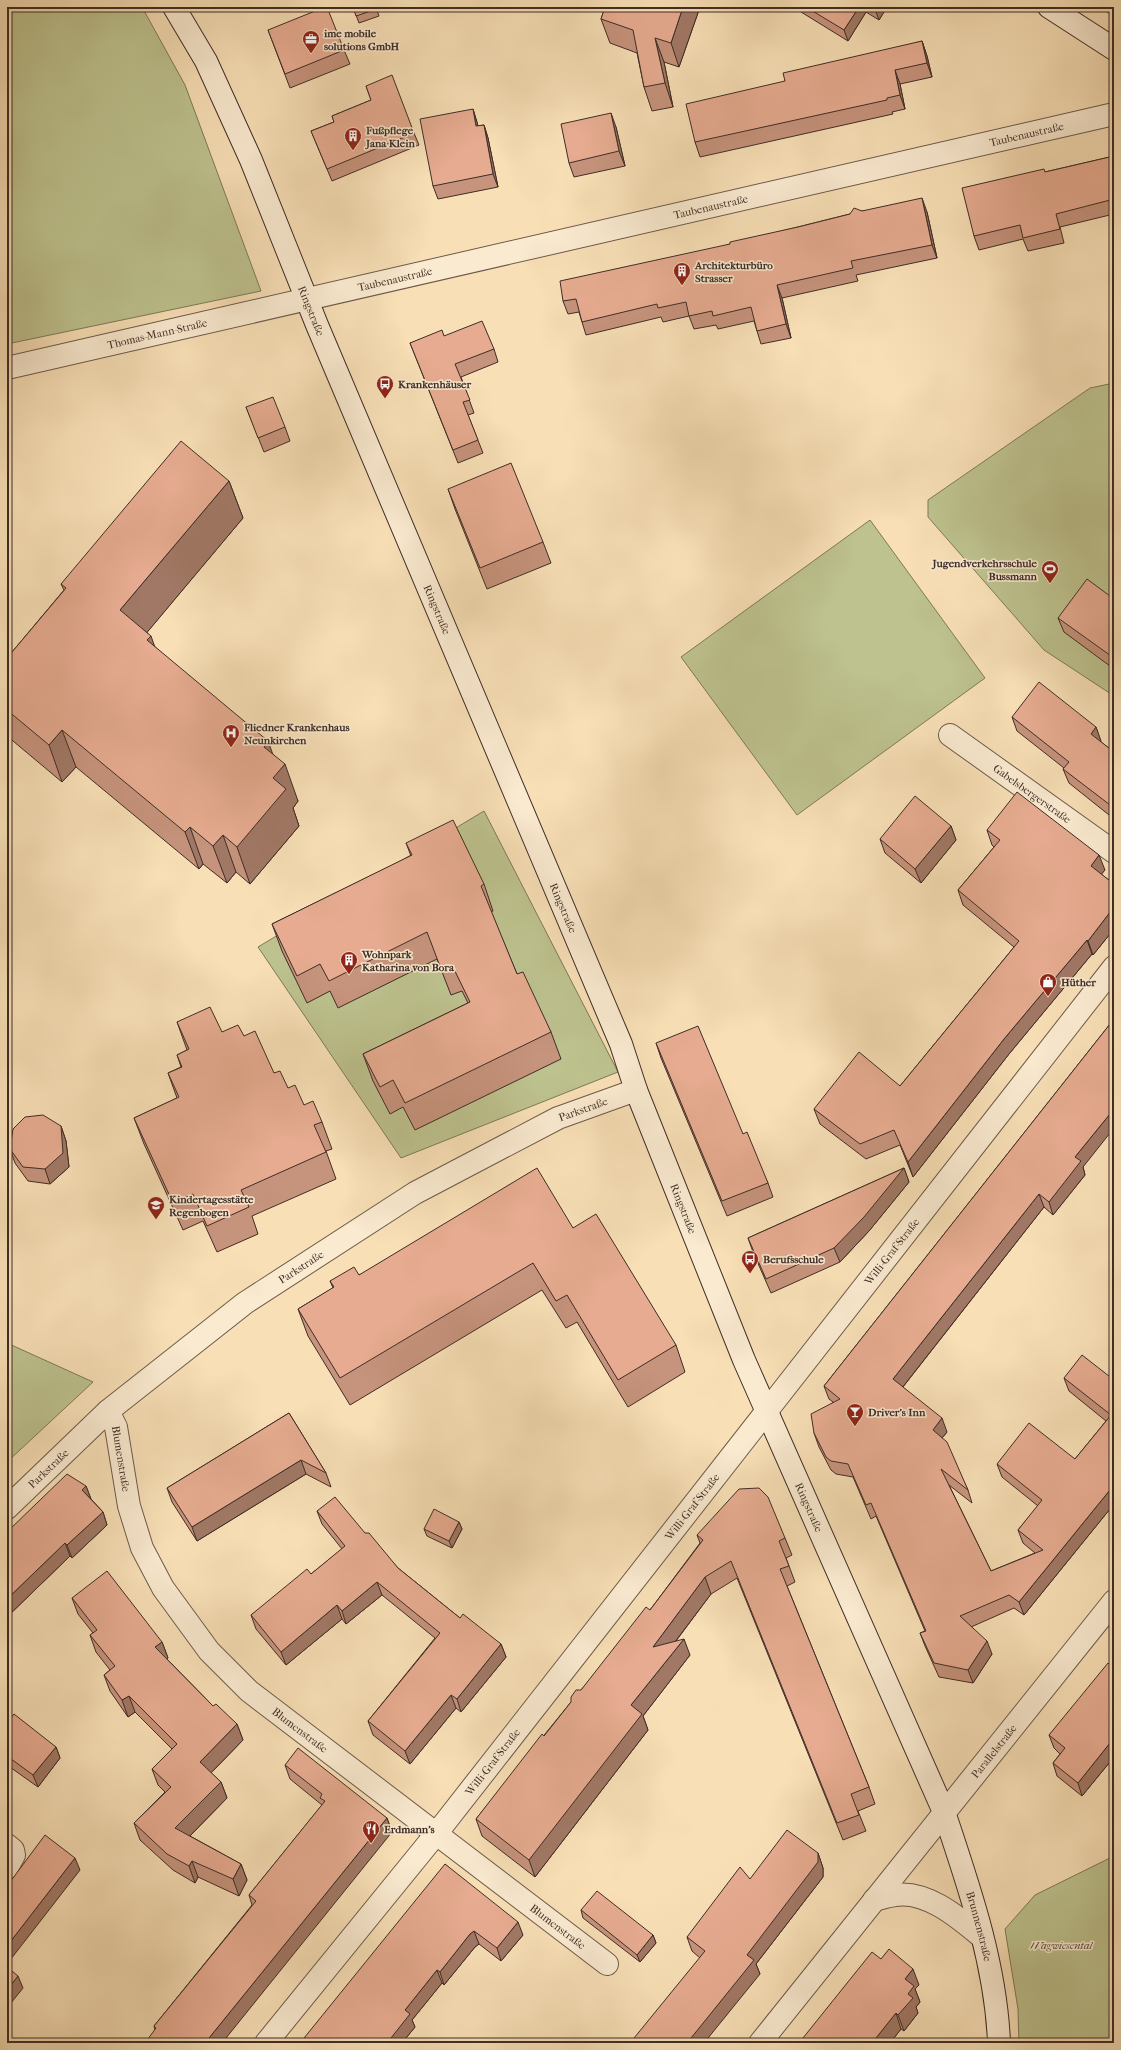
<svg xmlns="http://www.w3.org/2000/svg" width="1121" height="2050" viewBox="0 0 1121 2050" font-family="'IM FELL French Canon',serif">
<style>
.green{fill:#bdc28e;stroke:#7e785a}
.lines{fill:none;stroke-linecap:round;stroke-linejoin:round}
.street-casing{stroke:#6d5a4a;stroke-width:24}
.secondary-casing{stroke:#3f2d26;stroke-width:24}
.street{stroke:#faead0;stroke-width:22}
.secondary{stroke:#faead0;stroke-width:22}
.wall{fill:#c6937c;stroke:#3f2d26}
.shaded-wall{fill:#a17865;stroke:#3f2d26}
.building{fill:#e6ab90;stroke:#3f2d26}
.labels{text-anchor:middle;stroke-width:3;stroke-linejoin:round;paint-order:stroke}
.poi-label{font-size:11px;font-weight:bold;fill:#3f2d26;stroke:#faead0;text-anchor:start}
.street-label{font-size:11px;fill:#3f2d26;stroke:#faead0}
.park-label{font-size:11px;font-style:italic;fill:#584b3b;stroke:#faead0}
</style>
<rect width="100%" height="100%" fill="#f8dfb6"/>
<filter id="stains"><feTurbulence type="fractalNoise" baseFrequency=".005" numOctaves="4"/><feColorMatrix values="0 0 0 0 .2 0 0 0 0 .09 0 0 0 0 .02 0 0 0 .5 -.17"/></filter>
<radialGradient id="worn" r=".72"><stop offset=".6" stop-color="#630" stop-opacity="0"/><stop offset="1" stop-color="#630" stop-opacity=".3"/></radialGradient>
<g class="green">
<path d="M 7,7 L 142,7 L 185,85 L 261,291 L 7,344 Z"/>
<path d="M 1100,7 L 1114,7 L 1114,17 Z"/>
<path d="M 1114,383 L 1114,696 L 1044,650 L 928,517 L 928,500 L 1090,388 Z"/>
<path d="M 870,520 L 985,678 L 797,815 L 681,657 Z"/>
<path d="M 484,811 L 618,1072 L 401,1158 L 258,947 Z"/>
<path d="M 7,1343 L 93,1382 L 7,1462 Z"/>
<path d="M 1114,1856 L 1114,2043 L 1019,2043 L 1018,2009 L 1005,1929 L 1035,1895 Z"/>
</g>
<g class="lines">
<defs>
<g id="street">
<path id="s1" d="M 7,368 L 1114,114"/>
<path id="s2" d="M 950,735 L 1114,852"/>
<path id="s3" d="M 108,1411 L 116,1427 L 129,1506 L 142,1548 L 163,1588 L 209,1651 L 249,1691 L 607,1964"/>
<path id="s4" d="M 7,1508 L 108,1411 L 245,1303 L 415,1193 L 558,1118 L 636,1090"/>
<path d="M 7,1845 L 13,1850 L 14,1855 L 7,1868"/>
<path d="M 874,1900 C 881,1898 888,1896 895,1895 C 927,1890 959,1918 982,1937"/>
<path id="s5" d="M 266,2043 L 436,1834 L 1114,967"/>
<path id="s6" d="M 760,2043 L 1114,1601"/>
</g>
<g id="secondary">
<path id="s7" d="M 174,7 L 206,61 L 251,160 L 317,325 L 621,1044 L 636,1090 L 744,1360 L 944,1812 C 969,1887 996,1964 999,2043"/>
<path d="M 1049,7 L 1114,49"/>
</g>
</defs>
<use href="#street" class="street-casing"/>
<use href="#secondary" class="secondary-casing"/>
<use href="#street" class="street"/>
<use href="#secondary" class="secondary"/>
</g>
<g class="wall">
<path d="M 353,7 L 376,7 L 379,16 L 359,23 Z"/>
<path d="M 605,7 L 700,7 L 679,67 L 664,62 L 673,107 L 652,111 L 644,87 L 637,53 L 610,43 L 601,19 Z"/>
<path d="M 793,7 L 887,7 L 879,20 L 866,12 L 848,41 Z"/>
<path d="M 268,30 L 344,50 L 350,64 L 290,88 Z"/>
<path d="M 922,41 L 927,56 L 932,77 L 900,84 L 905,109 L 892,112 L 893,114 L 700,157 L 695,142 L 785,81 Z"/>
<path d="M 366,86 L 414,133 L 419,145 L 332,181 L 311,131 L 334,122 L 332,116 L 371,100 Z"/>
<path d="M 473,109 L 478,126 L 484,125 L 488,138 L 498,187 L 438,199 L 433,186 Z"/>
<path d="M 616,127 L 625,166 L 574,177 L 569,163 Z"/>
<path d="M 1114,156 L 1114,214 L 1060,227 L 1064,243 L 1028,251 L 1023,239 L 979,250 L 974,236 L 1045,172 Z"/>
<path d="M 862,211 L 927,212 L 937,258 L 856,275 L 858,281 L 782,298 L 791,338 L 761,344 L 757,331 L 754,321 L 718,329 L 716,325 L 694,329 L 689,316 L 663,322 L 661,317 L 586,335 L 582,322 L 579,312 L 568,314 L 563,301 L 730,244 Z"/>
<path d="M 444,336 L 494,349 L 498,362 L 461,377 L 474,413 L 468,415 L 483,453 L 458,463 L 410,343 Z"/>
<path d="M 246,407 L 285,427 L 290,441 L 264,452 Z"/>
<path d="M 229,481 L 243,518 L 147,632 L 154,646 L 273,754 L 298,801 L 293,808 L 299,826 L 250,884 L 236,872 L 227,883 L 203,864 L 199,869 L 76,767 L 62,782 L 7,736 L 7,658 L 64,590 L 61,584 Z"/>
<path d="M 448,489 L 543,542 L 551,563 L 487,589 L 455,509 Z"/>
<path d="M 1114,599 L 1114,669 L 1064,632 L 1058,618 Z"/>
<path d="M 1012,717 L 1096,727 L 1101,742 L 1114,752 L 1114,819 L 1069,783 L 1063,769 L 1064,768 L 1017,731 Z"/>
<path d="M 951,826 L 956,840 L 921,883 L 885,853 L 880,839 Z"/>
<path d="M 987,830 L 1105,870 L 1101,874 L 1114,884 L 1114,929 L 1093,955 L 1092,954 L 1009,1054 L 913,1177 L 900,1145 L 866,1159 L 820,1124 L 814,1109 L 900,1086 L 1014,947 L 963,905 L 958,890 L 994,847 L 992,845 Z"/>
<path d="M 406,843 L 484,884 L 493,911 L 491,912 L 517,974 L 551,1032 L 561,1059 L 415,1130 L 403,1107 L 390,1114 L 373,1081 L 363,1054 L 468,1003 L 462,991 L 451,995 L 437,959 L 338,1008 L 330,991 L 307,1003 L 282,951 L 272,924 L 411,856 Z"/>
<path d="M 1114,1019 L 1083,1167 L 1085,1175 L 1053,1215 L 1044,1207 L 903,1387 L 947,1432 L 942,1438 L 968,1490 L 972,1503 L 949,1485 L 991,1571 L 1035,1553 L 1023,1543 L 1018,1530 L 1038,1506 L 1002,1477 L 997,1464 L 1075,1459 L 1106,1421 L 1069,1391 L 1064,1378 L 1114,1380 L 1114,1504 L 1024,1615 L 1014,1608 L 971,1627 L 992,1654 L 973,1683 L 939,1677 L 925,1646 L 920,1633 L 925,1631 L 876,1516 L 871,1519 L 853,1477 L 836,1474 L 831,1470 L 819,1447 L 814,1433 L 833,1402 L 829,1399 L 824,1386 Z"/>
<path d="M 177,1022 L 222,1032 L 244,1036 L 274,1073 L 304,1105 L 322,1122 L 332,1149 L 326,1151 L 336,1179 L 252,1216 L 258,1234 L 217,1252 L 203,1221 L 183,1230 L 144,1144 L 134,1118 L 177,1098 L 168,1073 L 181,1067 L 177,1055 L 187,1050 Z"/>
<path d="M 656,1043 L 743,1134 L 768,1183 L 773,1197 L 727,1216 L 661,1058 Z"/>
<path d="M 61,1126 L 66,1141 L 69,1167 L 50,1184 L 28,1181 L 15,1163 L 10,1149 Z"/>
<path d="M 904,1168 L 909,1182 L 869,1231 L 840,1262 L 771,1293 L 753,1252 L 748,1238 Z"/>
<path d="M 573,1228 L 676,1345 L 685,1372 L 628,1407 L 577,1322 L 566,1328 L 542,1290 L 350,1405 L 308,1336 L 298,1309 L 333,1288 L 330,1281 Z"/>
<path d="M 289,1413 L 326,1473 L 331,1487 L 306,1474 L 197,1541 L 172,1502 L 167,1488 Z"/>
<path d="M 86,1486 L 91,1499 L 103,1512 L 107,1525 L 72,1558 L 70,1556 L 7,1617 Z"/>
<path d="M 317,1511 L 365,1533 L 398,1568 L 460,1618 L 501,1644 L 506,1657 L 461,1712 L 456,1708 L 410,1764 L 373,1735 L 368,1721 L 435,1638 L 382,1595 L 346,1624 L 342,1619 L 286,1665 L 256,1629 L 251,1615 L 311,1574 L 342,1549 L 322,1524 Z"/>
<path d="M 459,1522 L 462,1529 L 452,1548 L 427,1536 L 424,1529 Z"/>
<path d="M 697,1535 L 785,1538 L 792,1555 L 786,1558 L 795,1582 L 787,1586 L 869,1787 L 875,1804 L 858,1811 L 866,1831 L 843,1840 L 737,1578 L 711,1594 L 676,1641 L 690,1655 L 643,1716 L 648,1730 L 535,1877 L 482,1836 L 476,1819 L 571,1702 L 581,1690 L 650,1610 L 700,1543 Z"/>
<path d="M 72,1598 L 162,1642 L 168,1658 L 167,1659 L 213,1706 L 237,1724 L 243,1740 L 211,1773 L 221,1782 L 227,1798 L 190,1836 L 241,1864 L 247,1880 L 239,1896 L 198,1877 L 195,1883 L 173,1870 L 140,1840 L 134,1823 L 165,1792 L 158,1785 L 152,1769 L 172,1749 L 135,1712 L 128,1717 L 110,1691 L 104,1675 L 110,1670 L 96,1652 L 90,1635 L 93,1633 L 78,1614 Z"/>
<path d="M 1114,1668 L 1114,1757 L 1082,1796 L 1057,1776 L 1053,1763 L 1060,1754 L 1054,1748 L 1049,1735 Z"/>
<path d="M 7,1723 L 56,1747 L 60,1758 L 38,1787 L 7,1765 Z"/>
<path d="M 285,1765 L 387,1818 L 392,1832 L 155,2030 L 154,2026 L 252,1905 L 249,1895 L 322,1805 L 290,1779 Z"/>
<path d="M 818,1853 L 823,1868 L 823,1877 L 756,1964 L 760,1974 L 700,1958 L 692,1951 L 687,1937 L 750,1879 Z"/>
<path d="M 445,1864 L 523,1935 L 501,1961 L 479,1944 L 475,1947 L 444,1985 L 442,1983 L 412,2020 L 415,2027 L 402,2043 Z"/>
<path d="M 581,1910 L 653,1935 L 656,1943 L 640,1962 L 583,1918 Z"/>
<path d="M 881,1959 L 919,1985 L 915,1989 L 920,2002 L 916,2007 L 918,2013 L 904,2031 L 901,2029 L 890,2043 Z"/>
</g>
<g class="shaded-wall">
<path d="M 683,7 L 700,7 L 679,67 L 671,43 Z"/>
<path d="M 859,7 L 865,7 L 866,12 L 848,41 L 844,30 Z"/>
<path d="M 876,7 L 887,7 L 879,20 L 875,9 Z"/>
<path d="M 655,38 L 664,62 L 673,107 L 665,83 Z"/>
<path d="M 922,41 L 927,56 L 932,77 L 927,63 Z"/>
<path d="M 895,70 L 900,84 L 905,109 L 900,95 Z"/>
<path d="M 473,109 L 477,122 L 481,140 L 476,126 Z"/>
<path d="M 611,113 L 616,127 L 625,166 L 619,151 Z"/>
<path d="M 484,125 L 488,138 L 498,187 L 493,174 Z"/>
<path d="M 922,198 L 927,212 L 937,258 L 932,245 Z"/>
<path d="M 777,285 L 782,298 L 791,338 L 786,324 Z"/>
<path d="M 229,481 L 243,518 L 134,648 L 120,610 Z"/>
<path d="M 151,636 L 164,673 L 147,640 Z"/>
<path d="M 1096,727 L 1101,741 L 1096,748 L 1091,734 Z"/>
<path d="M 62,730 L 76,767 L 62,782 L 49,745 Z"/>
<path d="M 268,741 L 279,771 L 285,764 L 298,801 L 293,808 L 299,826 L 250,884 L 237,847 L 273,778 L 264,747 Z"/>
<path d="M 951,826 L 956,840 L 921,883 L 915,869 Z"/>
<path d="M 190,827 L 203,864 L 199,869 L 185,832 Z"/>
<path d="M 223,835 L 236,872 L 227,883 L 213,846 Z"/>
<path d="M 1099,855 L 1105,870 L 1096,881 L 1091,866 Z"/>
<path d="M 1114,907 L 1114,929 L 1093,955 L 1088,941 Z"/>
<path d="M 1087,940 L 1092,954 L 1009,1054 L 913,1177 L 908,1162 L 1004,1039 Z"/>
<path d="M 1114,1109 L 1114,1128 L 1083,1167 L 1085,1175 L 1053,1215 L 1049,1202 L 1075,1157 Z"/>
<path d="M 61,1126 L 66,1141 L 69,1167 L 50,1184 L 45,1169 Z"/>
<path d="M 904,1168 L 909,1182 L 869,1231 L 840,1262 L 834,1248 Z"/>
<path d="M 1039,1194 L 1044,1207 L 898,1393 L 893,1379 Z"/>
<path d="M 942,1418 L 947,1432 L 938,1443 L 933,1430 Z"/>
<path d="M 301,1460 L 306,1474 L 197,1541 L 192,1527 Z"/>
<path d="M 1114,1485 L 1114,1504 L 1024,1615 L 1019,1602 Z"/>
<path d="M 86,1486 L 91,1499 L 82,1490 Z"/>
<path d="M 103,1512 L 107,1525 L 72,1558 L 67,1545 Z"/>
<path d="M 459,1522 L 462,1529 L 452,1548 L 449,1541 Z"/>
<path d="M 65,1543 L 70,1556 L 7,1617 L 7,1599 Z"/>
<path d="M 705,1577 L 711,1594 L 659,1663 L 653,1647 Z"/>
<path d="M 377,1582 L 382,1595 L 346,1624 L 342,1611 Z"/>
<path d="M 337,1605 L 342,1619 L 286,1665 L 281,1652 Z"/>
<path d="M 684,1639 L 690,1655 L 643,1716 L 648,1730 L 535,1877 L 529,1860 L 631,1705 Z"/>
<path d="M 987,1641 L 992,1654 L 973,1683 L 968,1670 Z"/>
<path d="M 162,1642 L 168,1658 L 161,1664 L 155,1647 Z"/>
<path d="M 501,1644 L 506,1657 L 461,1712 L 457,1699 Z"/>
<path d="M 451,1695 L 456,1708 L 410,1764 L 405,1751 Z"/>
<path d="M 129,1696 L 135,1712 L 128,1717 L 122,1700 Z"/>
<path d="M 237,1724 L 243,1740 L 206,1778 L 200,1762 Z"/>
<path d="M 1114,1738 L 1114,1757 L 1082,1796 L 1078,1783 Z"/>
<path d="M 56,1747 L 60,1758 L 38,1787 L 33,1775 Z"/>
<path d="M 221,1782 L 227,1798 L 181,1845 L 175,1828 Z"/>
<path d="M 387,1818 L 392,1832 L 222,2043 L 205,2043 Z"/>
<path d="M 818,1853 L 823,1868 L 823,1877 L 756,1964 L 760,1974 L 704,2043 L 687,2043 L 747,1955 Z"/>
<path d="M 75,1858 L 80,1870 L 7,1964 L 7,1946 Z"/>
<path d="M 192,1861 L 198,1877 L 195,1883 L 189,1866 Z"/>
<path d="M 241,1864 L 247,1880 L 239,1896 L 233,1879 Z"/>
<path d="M 518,1922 L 523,1935 L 501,1961 L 497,1948 Z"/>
<path d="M 474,1931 L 479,1944 L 475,1947 L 444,1985 L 440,1972 L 470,1934 Z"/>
<path d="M 653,1935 L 656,1943 L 640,1962 L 637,1955 Z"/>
<path d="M 913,1969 L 919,1985 L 915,1989 L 920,2002 L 916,2007 L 918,2013 L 904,2031 L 898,2015 L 908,1994 L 905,1979 Z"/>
<path d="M 437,1970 L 442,1983 L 412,2020 L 415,2027 L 402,2043 L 387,2043 L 405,2010 Z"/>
<path d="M 18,1976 L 23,1988 L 7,2008 L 7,1990 Z"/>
<path d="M 896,2013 L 901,2029 L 890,2043 L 872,2043 Z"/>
</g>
<g class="building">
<path d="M 325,7 L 327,7 L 344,50 L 285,74 L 268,30 Z"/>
<path d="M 353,7 L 376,7 L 377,9 L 356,16 Z"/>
<path d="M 605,7 L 683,7 L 671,43 L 655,38 L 665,83 L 644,87 L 633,30 L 601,19 Z"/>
<path d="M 806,7 L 859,7 L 844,30 Z"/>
<path d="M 922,41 L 927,63 L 895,70 L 900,95 L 887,98 L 887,100 L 695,142 L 686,104 L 785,81 L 783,73 Z"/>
<path d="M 392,75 L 414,133 L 327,169 L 311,131 L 334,122 L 332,116 L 371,100 L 366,86 Z"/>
<path d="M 473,109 L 476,126 L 484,125 L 493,174 L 433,186 L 420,119 Z"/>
<path d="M 611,113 L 619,151 L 569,163 L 561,124 Z"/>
<path d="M 1114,156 L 1114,199 L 1056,214 L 1060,229 L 1023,238 L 1020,225 L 974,236 L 962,188 L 1044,169 L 1045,172 Z"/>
<path d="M 922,198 L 932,245 L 851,261 L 853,268 L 777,285 L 786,324 L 757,331 L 751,307 L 713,316 L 712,311 L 689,316 L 686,302 L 658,308 L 657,304 L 582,322 L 576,299 L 563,301 L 560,281 L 730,244 L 730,242 L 798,227 L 850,214 L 854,208 L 862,211 Z"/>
<path d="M 482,321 L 494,349 L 455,364 L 470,400 L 463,402 L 478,440 L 453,450 L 410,343 L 442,330 L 444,336 Z"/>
<path d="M 273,397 L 285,427 L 258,438 L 246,407 Z"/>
<path d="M 181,441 L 229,481 L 120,610 L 151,636 L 147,640 L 268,741 L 264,747 L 285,764 L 273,778 L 286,789 L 237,847 L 223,835 L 213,846 L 190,827 L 185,832 L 62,730 L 49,745 L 7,710 L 7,658 L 66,588 L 61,584 Z"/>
<path d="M 511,463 L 543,542 L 480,568 L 448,489 Z"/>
<path d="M 1087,579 L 1114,599 L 1114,658 L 1058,618 Z"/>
<path d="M 1039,682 L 1096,727 L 1091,734 L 1114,752 L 1114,808 L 1063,769 L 1069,762 L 1012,717 Z"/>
<path d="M 1017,792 L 1099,855 L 1091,866 L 1114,884 L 1114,907 L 1088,941 L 1087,940 L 1004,1039 L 908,1162 L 894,1130 L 860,1144 L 814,1109 L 859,1052 L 900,1086 L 1019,941 L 958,890 L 1000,840 L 987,830 Z"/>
<path d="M 915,796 L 951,826 L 915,869 L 880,839 Z"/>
<path d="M 453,820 L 484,884 L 481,886 L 517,974 L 523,972 L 551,1032 L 405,1103 L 393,1080 L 380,1087 L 363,1054 L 470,1002 L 452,965 L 441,969 L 427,932 L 329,981 L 320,964 L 297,976 L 272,924 L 412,855 L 406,843 Z"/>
<path d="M 210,1007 L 222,1032 L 238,1025 L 244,1036 L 255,1031 L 274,1073 L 280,1071 L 288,1088 L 295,1085 L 304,1105 L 313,1101 L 322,1122 L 314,1125 L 326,1152 L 241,1190 L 249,1207 L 207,1226 L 193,1194 L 173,1203 L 134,1118 L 179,1097 L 168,1073 L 182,1067 L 177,1055 L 189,1049 L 177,1022 Z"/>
<path d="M 1114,1019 L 1114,1109 L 1075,1157 L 1081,1161 L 1049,1202 L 1039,1194 L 893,1379 L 942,1418 L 933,1430 L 947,1442 L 968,1490 L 941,1469 L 991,1571 L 1043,1550 L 1018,1530 L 1042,1500 L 997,1464 L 1029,1423 L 1075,1459 L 1111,1415 L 1064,1378 L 1082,1355 L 1114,1380 L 1114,1485 L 1019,1602 L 1009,1595 L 960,1616 L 987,1641 L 968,1670 L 934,1663 L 920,1633 L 926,1631 L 871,1503 L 866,1505 L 848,1464 L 831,1461 L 826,1457 L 814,1433 L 811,1414 L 840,1399 L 824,1386 Z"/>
<path d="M 698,1026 L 743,1134 L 747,1132 L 768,1183 L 722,1201 L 656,1043 Z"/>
<path d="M 43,1115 L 61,1126 L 63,1153 L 45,1169 L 23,1167 L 10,1149 L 13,1129 L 25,1117 Z"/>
<path d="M 537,1168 L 573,1228 L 596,1214 L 676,1345 L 618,1380 L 567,1295 L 556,1301 L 533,1263 L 340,1378 L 298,1309 L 334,1287 L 330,1281 L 354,1267 L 359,1275 Z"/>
<path d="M 904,1168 L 864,1217 L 834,1248 L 766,1279 L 748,1238 Z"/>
<path d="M 289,1413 L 326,1473 L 301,1460 L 192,1527 L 167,1488 Z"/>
<path d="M 67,1474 L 86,1486 L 82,1490 L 103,1512 L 67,1545 L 65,1543 L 7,1599 L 7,1532 Z"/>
<path d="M 759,1488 L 768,1497 L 785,1538 L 779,1541 L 789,1566 L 780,1569 L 869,1787 L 851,1794 L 859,1815 L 837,1823 L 731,1561 L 705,1577 L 653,1647 L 684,1639 L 631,1705 L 642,1714 L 529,1860 L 476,1819 L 542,1734 L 544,1736 L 571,1702 L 571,1697 L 576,1690 L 581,1690 L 646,1607 L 650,1610 L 703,1540 L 697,1535 L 739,1489 Z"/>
<path d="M 335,1497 L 365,1533 L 369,1533 L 398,1568 L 460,1618 L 463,1614 L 501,1644 L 457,1699 L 451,1695 L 405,1751 L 368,1721 L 440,1633 L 377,1582 L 342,1611 L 337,1605 L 281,1652 L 251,1615 L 307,1569 L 311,1574 L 345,1546 L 317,1511 Z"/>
<path d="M 434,1509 L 459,1522 L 449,1541 L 424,1529 Z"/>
<path d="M 107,1571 L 162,1642 L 155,1647 L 213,1706 L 216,1704 L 237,1724 L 200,1762 L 221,1782 L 175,1828 L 241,1864 L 233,1879 L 192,1861 L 189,1866 L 167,1854 L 134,1823 L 171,1787 L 152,1769 L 177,1744 L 129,1696 L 122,1700 L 104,1675 L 115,1666 L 90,1635 L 97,1630 L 72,1598 Z"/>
<path d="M 1108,1663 L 1114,1668 L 1114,1738 L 1078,1783 L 1053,1763 L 1065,1748 L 1049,1735 Z"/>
<path d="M 14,1714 L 56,1747 L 33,1775 L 7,1756 L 7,1723 Z"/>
<path d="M 298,1748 L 387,1818 L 205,2043 L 145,2043 L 156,2028 L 154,2026 L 256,1901 L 249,1895 L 325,1801 L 320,1798 L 322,1794 L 285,1765 Z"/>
<path d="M 787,1830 L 818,1853 L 818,1862 L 747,1955 L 754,1960 L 687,2043 L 630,2043 L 705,1951 L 687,1937 L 740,1867 L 750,1879 Z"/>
<path d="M 45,1835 L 75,1858 L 7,1946 L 7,1886 Z"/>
<path d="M 445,1864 L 518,1922 L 497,1948 L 474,1931 L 470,1934 L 440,1972 L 437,1970 L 405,2010 L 410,2014 L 387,2043 L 300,2043 Z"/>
<path d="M 597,1891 L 653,1935 L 637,1955 L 581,1910 Z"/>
<path d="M 889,1949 L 913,1969 L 905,1979 L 914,1986 L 908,1994 L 913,1998 L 898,2015 L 896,2013 L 872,2043 L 799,2043 L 872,1952 L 881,1959 Z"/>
<path d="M 7,1967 L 18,1976 L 7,1990 Z"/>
</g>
<defs>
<symbol id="office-pin" viewBox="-11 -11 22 30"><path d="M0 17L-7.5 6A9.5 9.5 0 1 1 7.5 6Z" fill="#8f2418" stroke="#faead0"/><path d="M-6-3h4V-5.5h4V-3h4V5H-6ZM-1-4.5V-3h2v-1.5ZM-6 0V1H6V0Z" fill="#fff"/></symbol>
<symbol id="building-pin" viewBox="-11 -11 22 30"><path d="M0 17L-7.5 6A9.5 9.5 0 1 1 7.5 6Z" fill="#8f2418" stroke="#faead0"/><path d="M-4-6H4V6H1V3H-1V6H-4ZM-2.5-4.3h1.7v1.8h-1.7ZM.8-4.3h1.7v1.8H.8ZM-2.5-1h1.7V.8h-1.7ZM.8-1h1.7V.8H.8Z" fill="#fff"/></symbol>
<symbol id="bus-pin" viewBox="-11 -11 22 30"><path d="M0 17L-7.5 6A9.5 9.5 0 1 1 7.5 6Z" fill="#8f2418" stroke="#faead0"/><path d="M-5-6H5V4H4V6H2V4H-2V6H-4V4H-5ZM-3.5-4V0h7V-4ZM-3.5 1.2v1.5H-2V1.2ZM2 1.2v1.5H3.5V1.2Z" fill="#fff"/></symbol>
<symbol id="stadium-pin" viewBox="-11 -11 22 30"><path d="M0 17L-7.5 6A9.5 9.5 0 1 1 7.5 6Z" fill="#8f2418" stroke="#faead0"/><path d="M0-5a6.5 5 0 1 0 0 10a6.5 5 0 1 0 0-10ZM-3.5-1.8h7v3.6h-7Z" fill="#fff"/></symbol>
<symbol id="hospital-pin" viewBox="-11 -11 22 30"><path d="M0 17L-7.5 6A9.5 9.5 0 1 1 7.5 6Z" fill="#8f2418" stroke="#faead0"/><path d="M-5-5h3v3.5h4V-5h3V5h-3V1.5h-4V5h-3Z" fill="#fff"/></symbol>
<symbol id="shop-pin" viewBox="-11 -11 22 30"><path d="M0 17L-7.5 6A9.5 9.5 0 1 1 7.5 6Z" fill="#8f2418" stroke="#faead0"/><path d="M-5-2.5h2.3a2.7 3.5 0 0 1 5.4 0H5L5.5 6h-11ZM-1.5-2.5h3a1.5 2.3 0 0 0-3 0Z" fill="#fff"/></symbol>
<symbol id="school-pin" viewBox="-11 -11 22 30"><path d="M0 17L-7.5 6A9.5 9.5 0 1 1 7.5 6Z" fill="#8f2418" stroke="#faead0"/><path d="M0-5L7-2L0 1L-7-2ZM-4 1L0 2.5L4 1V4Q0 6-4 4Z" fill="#fff"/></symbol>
<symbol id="bar-pin" viewBox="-11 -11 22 30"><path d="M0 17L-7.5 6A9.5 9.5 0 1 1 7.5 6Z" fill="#8f2418" stroke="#faead0"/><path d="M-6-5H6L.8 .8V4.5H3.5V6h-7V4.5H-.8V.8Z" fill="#fff"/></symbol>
<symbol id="restaurant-pin" viewBox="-11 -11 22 30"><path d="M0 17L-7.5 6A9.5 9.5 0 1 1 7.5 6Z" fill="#8f2418" stroke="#faead0"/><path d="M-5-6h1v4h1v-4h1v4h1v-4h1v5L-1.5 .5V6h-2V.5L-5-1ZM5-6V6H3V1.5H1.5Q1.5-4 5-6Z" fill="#fff"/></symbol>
</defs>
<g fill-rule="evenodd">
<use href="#office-pin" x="301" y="29" width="20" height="27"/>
<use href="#building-pin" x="343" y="126" width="20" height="27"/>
<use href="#building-pin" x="672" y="261" width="20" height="27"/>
<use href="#bus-pin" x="375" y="374" width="20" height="27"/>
<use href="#stadium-pin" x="1040" y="559" width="20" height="27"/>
<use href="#hospital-pin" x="221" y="723" width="20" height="27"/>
<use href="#building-pin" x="339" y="950" width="20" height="27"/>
<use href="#shop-pin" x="1038" y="972" width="20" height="27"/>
<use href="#school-pin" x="146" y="1195" width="20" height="27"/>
<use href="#bus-pin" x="740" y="1249" width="20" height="27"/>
<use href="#bar-pin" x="845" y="1402" width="20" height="27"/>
<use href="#restaurant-pin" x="361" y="1819" width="20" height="27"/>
</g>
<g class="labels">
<g class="poi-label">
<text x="324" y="37">ime mobile<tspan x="324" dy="13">solutions GmbH</tspan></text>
<text x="366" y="134">Fußpflege<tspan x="366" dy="13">Jana Klein</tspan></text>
<text x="695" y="269">Architekturbüro<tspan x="695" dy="13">Strasser</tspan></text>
<text x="398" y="388">Krankenhäuser</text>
<text x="1037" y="567" text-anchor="end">Jugendverkehrsschule<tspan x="1037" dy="13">Bussmann</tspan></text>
<text x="244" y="731">Fliedner Krankenhaus<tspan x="244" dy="13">Neunkirchen</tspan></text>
<text x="362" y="958">Wohnpark<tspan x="362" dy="13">Katharina von Bora</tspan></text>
<text x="1061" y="986">Hüther</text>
<text x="169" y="1203">Kindertagesstätte<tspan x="169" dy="13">Regenbogen</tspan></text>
<text x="763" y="1263">Berufsschule</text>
<text x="868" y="1416">Driver's Inn</text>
<text x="384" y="1833">Erdmann's</text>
</g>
<g class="street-label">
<text dy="4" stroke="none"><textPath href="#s1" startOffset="1046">Taubenaustraße</textPath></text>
<text dy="4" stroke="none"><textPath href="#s1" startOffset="722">Taubenaustraße</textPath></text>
<text dy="4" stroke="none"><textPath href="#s1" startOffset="398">Taubenaustraße</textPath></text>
<text dy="4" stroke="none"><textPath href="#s7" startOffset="334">Ringstraße</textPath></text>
<text dy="4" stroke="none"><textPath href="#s1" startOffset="154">Thomas-Mann-Straße</textPath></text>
<text dy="4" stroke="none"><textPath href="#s7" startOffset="658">Ringstraße</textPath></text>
<text dy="4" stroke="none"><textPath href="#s2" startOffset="101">Gabelsbergerstraße</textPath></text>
<text dy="4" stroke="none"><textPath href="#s7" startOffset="982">Ringstraße</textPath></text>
<text dy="4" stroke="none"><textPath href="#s4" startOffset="705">Parkstraße</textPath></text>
<text dy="4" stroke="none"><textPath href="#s7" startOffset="1306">Ringstraße</textPath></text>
<text dy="4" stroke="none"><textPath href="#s5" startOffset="1009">Willi-Graf-Straße</textPath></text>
<text dy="4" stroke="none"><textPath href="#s4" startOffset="381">Parkstraße</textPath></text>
<text dy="4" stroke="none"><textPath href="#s3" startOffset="50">Blumenstraße</textPath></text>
<text dy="4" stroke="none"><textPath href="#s4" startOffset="57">Parkstraße</textPath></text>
<text dy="4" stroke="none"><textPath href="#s5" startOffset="685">Willi-Graf-Straße</textPath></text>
<text dy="4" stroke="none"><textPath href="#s7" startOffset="1630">Ringstraße</textPath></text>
<text dy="4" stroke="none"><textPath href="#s3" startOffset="386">Blumenstraße</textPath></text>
<text dy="4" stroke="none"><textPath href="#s6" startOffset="374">Parallelstraße</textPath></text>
<text dy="4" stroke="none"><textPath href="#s5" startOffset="361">Willi-Graf-Straße</textPath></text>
<text dy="4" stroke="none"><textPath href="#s3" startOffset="710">Blumenstraße</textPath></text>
<text dy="4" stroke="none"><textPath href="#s7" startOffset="2083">Brunnenstraße</textPath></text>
</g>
<g class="park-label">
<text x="1061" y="1949">Wagwiesental</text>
</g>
</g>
<rect width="1121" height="2050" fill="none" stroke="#f8dfb6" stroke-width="24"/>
<rect x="8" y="8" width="1105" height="2034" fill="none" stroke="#3f2d26" stroke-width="2"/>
<rect x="12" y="12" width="1097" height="2026" fill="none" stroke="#3f2d26"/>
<rect width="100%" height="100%" filter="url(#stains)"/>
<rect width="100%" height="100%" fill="url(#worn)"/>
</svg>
